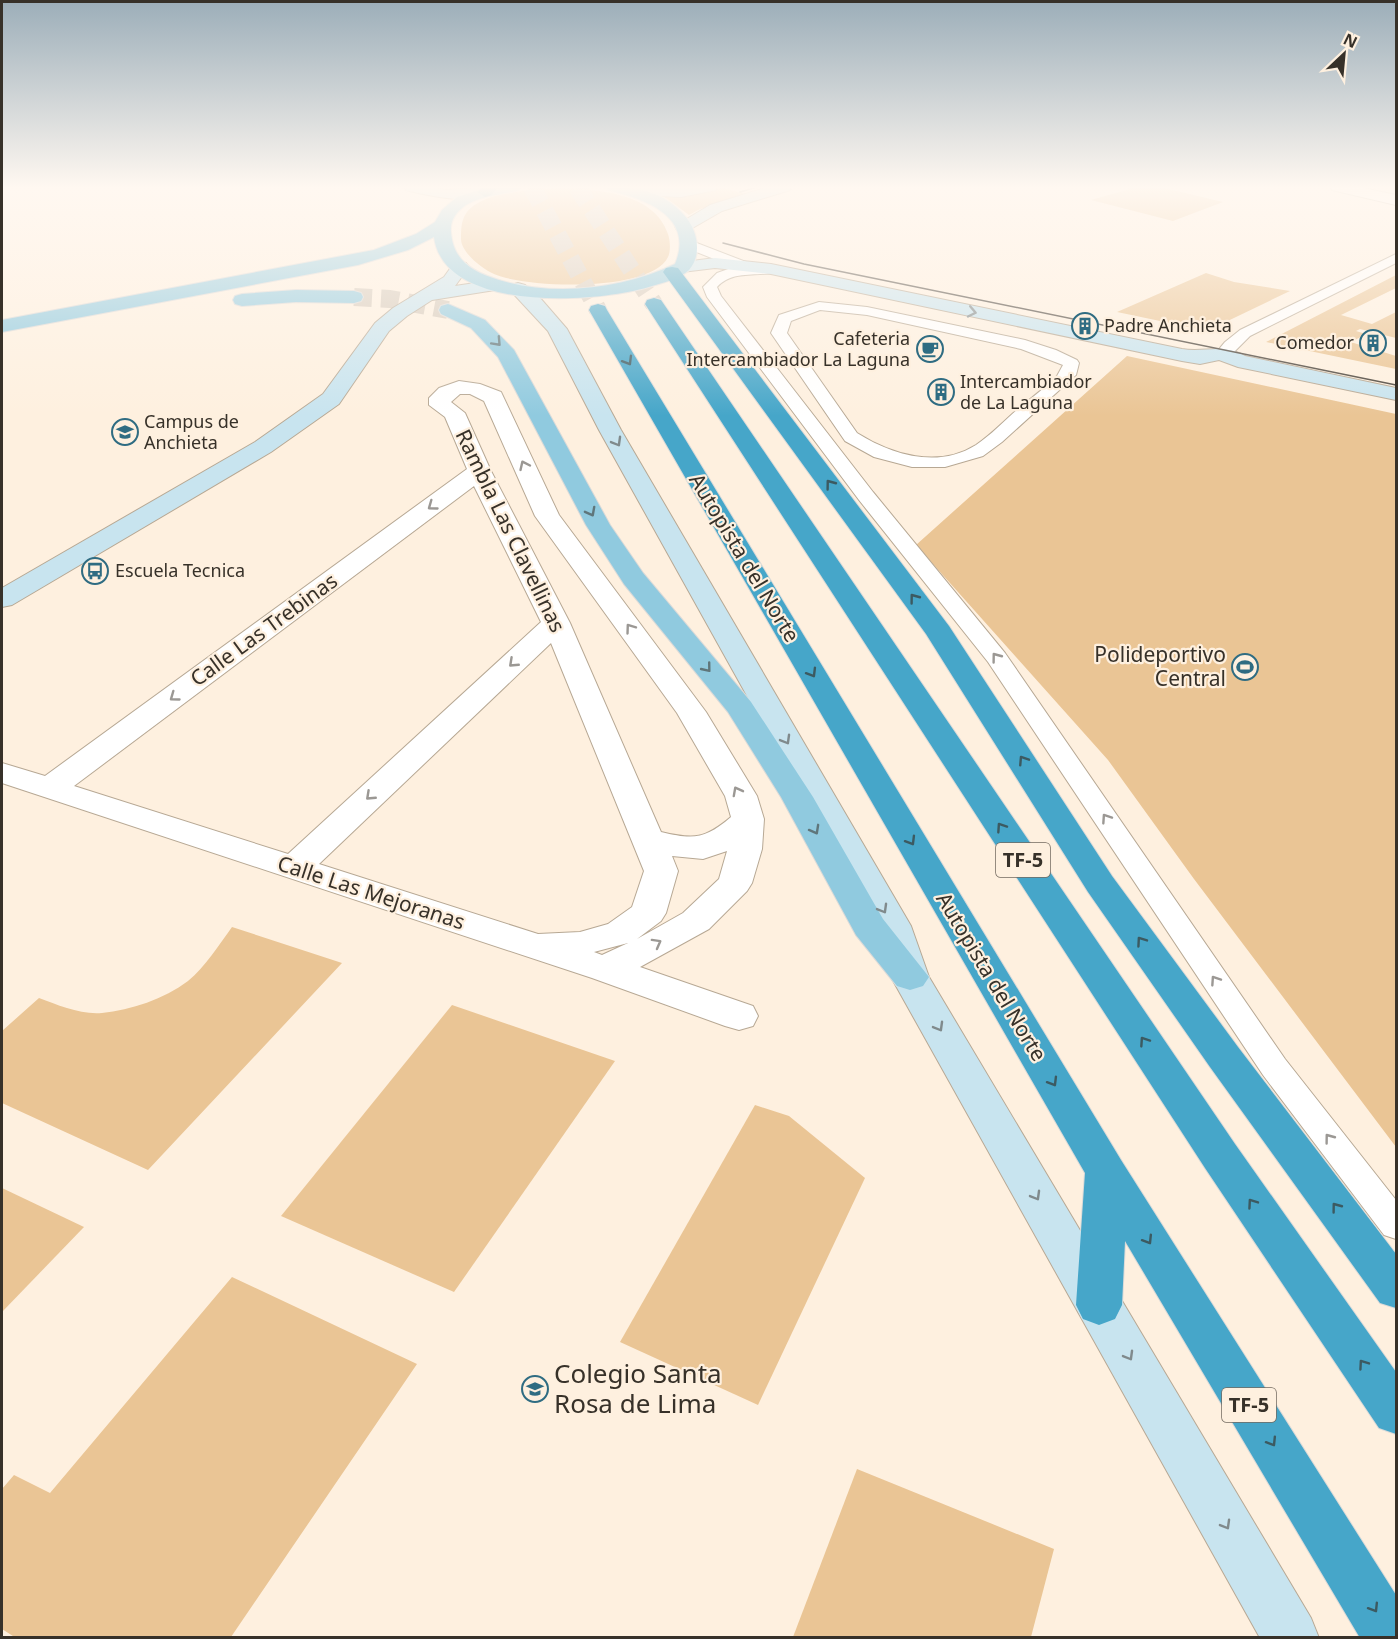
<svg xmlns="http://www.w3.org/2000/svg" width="1398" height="1639" viewBox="0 0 1398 1639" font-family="'Noto Sans',sans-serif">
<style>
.green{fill:#eac595}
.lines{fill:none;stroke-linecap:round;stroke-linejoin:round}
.primary-tunnel{stroke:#d6cabb;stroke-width:18;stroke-dasharray:18 9;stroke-linecap:butt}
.highway-tunnel{stroke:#d6cabb;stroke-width:18;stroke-dasharray:18 9;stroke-linecap:butt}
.lane-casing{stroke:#b7a894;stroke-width:2}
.street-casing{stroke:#b7a894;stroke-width:2}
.secondary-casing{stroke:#b7a894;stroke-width:2}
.primary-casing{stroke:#dbdad8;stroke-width:2}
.highway-casing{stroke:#dbdad8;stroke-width:2}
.lane{fill:#fff;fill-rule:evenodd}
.street{fill:#fff;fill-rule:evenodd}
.secondary{fill:#c8e4ef;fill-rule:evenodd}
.primary{fill:#90cadf;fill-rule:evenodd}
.highway{fill:#46a6c9;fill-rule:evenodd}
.tram{stroke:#4e473e;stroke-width:1.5}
.oneway{stroke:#808a8c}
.oneway2{stroke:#5f767b}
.oneway3{stroke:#3c5a61}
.oneway4{stroke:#9b9894}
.labels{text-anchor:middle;stroke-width:4.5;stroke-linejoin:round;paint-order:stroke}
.far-poi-label{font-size:18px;fill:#373129;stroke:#fef0df;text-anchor:start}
.shield{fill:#fef0df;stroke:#736a60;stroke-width:1.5}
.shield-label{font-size:20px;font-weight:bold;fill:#373129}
.street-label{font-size:21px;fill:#373129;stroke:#fef0df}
.poi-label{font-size:21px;fill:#373129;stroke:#fef0df;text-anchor:end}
.near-poi-label{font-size:26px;fill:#373129;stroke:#fef0df;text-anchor:start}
</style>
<rect width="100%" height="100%" fill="#fef0df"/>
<g class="green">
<path d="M 1125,187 L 1160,187 L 1223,202 L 1173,221 L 1091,200 L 1130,189 Z"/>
<path d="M 562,188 C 598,190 654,192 668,234 C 670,240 671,251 668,257 C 651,293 525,288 494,274 C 482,269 461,252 461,239 C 461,233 461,225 463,220 C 472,190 536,190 562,188 Z"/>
<path d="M 723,188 L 746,194 L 700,209 L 689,215 L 662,195 Z"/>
<path d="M 1206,273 L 1234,282 L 1290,291 L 1211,329 L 1203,330 L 1117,312 Z"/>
<path d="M 1396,275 L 1396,288 L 1341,315 L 1372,324 L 1396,312 L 1396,338 L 1360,329 L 1356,331 L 1366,334 L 1355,340 L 1345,337 L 1341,339 L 1396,356 L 1396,369 L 1266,342 Z"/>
<path d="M 1127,356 L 1396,414 L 1396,1147 L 1194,879 L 1108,760 L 916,545 Z"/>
<path d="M 232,927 L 342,963 L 148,1170 L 2,1103 L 2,1031 L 39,998 C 58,1005 81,1015 102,1013 C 131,1010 164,999 188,981 C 205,967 219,945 232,927 Z"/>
<path d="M 452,1005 L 615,1061 L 454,1292 L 281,1216 Z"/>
<path d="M 755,1105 L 789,1116 L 865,1178 L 758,1405 L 620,1342 Z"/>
<path d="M 2,1188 L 84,1227 L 2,1312 Z"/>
<path d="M 232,1277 L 417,1364 L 231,1637 L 16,1638 L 2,1629 L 2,1489 L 14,1475 L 50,1493 Z"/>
<path d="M 857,1469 L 1054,1549 L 1031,1637 L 793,1637 Z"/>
</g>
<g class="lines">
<path class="primary-tunnel" d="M 354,297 L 390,299 L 448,310"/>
<g class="highway-tunnel">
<path d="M 532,187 L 598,310"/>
<path d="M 577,187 L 654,304"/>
</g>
<defs>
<g id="lane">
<path d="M 689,240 L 746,262 L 748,266 L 776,266 L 778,269 L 776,272 C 755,277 733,270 717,287 L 721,296 L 873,492 L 1005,653 L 1285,1059 L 1396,1200 L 1396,1239 L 1384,1235 L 1263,1075 L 988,662 L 859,500 L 707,297 L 703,287 L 717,273 L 734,267 L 684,247 L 682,244 Z"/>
<path d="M 1396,254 L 1396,263 L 1250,336 L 1229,357 L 1217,357 L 1215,354 L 1225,342 L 1240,330 Z"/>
<path d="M 819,302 L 867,307 L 1025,340 L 1056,350 L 1077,360 L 1079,363 L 1076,375 L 1002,442 L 983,456 L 945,467 L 912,467 L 874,457 L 845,441 L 771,333 L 779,315 ZM 820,310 L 867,315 L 1021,349 L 1063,365 L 1057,376 C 1045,388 1031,398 1018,409 C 1004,421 991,435 976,445 C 938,469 892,455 857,433 L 787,333 L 791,321 Z"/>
</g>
<g id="street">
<path d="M 1330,187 L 1358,187 L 1396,195 L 1396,205 L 1332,190 Z"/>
<path d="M 459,381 L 480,384 L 501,392 L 559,515 L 706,712 L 757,796 L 764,819 L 762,849 L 752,883 L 747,891 L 709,929 L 640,967 L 753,1006 L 758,1016 L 753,1026 L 739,1030 L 725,1026 L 592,978 L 2,783 L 2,763 L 45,776 L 467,469 L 445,417 L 429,405 L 429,398 L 439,388 ZM 460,394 L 470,394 L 484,401 L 535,516 L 677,713 L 725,796 L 731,817 C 705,839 694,840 661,832 L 570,623 L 491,471 L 465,413 L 451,402 ZM 474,486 L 541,622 L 288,854 L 74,786 ZM 551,643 L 644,871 L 632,907 L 608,924 L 580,932 L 538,934 L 319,864 ZM 727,851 L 719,879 L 683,913 L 637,939 L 661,921 L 666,913 L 678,871 L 672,856 L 703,859 ZM 628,943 L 602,955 L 594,952 Z"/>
</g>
<g id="secondary">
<path d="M 404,187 L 431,187 L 446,190 L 485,187 L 493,192 C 479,207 425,195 406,190 Z"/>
<path d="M 626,187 L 718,187 L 716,190 L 681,197 L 632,195 L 626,193 L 624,190 Z"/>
<path d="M 768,187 L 792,187 L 790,190 L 722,211 L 689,230 L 677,230 L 675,226 L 710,205 Z"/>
<path d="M 715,258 L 771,264 L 1182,349 C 1204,353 1223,343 1245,356 L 1396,388 L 1396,400 L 1238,367 L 1219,360 L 1200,364 L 1182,361 L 771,274 L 715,268 L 682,272 L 676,271 L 673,267 L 676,263 Z"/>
<path d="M 460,262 L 466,263 L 469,267 L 455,286 L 495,280 L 501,281 L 504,285 L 501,289 L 495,290 L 432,300 L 407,316 L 389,331 L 339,404 L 271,452 L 12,605 L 2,607 L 2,588 L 255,442 L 323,394 L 375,323 L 393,308 L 444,277 L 454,263 Z"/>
<path d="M 518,283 L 525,285 L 541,299 L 567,329 L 621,430 L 911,926 L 929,977 L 1311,1618 L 1319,1638 L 1260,1638 L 891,977 L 875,926 L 599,430 L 548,331 L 509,289 L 511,285 Z"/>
</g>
<g id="primary">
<path d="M 488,187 L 521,187 L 519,190 C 501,195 482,195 466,205 C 456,212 450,220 451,232 C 453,261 473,272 499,280 C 556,297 622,289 675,264 C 695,216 645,199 608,190 L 606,187 C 637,187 663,191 684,215 C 697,229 703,254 689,270 C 681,278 663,283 652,286 C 600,303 444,314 434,237 L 408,250 L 358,265 L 2,332 L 2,320 L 374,250 L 416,234 L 435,222 L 442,210 L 457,197 Z"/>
<path d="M 296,290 L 354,291 L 361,293 L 363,297 L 361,301 L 354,303 L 296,302 L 242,306 L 235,304 L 233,300 L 235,296 L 242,294 Z"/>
<path d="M 448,304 L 485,320 L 514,350 L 610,525 L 643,573 L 751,702 L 813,797 L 883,919 L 929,977 L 923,986 L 910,990 L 897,986 L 856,935 L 781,797 L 728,712 L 624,584 L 586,525 L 498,357 L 471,328 L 441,314 L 439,310 L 441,306 Z"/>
</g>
<g id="highway">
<path d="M 482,187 L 499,187 L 491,195 L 485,197 L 477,192 Z"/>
<path d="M 672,267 L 678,268 L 949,626 L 1112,876 L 1238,1047 L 1396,1254 L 1396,1308 L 1380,1303 L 1210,1067 L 1088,892 L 926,634 L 663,272 L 666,268 Z"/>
<path d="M 654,298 L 661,300 L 1235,1144 L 1396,1372 L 1396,1434 L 1379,1428 L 1205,1168 L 645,304 L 647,300 Z"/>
<path d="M 598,304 L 605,306 L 607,310 L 1121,1160 L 1396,1595 L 1396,1638 L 1360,1638 L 1125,1241 L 1122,1305 L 1115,1319 L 1099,1325 L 1083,1319 L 1076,1305 L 1085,1173 L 589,310 L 591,306 Z"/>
</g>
</defs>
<use href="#lane" class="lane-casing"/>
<use href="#street" class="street-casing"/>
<use href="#secondary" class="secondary-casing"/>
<use href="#primary" class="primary-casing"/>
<use href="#highway" class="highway-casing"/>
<use href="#lane" class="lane"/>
<use href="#street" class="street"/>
<use href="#secondary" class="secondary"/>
<use href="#primary" class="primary"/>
<use href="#highway" class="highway"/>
<g class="tram">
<path d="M 740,192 L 757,187"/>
<path d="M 723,243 L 804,264 L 1396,385"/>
</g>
</g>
<defs><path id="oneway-chevron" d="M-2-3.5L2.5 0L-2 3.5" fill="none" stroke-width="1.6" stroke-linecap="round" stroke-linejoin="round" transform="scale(1.5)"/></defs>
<g class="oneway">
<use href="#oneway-chevron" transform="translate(972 312) rotate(12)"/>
<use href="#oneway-chevron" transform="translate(617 442) rotate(60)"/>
<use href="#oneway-chevron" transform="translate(786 740) rotate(60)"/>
<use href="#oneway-chevron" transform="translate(883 909) rotate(60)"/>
<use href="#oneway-chevron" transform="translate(939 1027) rotate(60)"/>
<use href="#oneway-chevron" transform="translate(1036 1196) rotate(60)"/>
<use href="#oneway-chevron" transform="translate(1129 1356) rotate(60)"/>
<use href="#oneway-chevron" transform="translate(1226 1525) rotate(60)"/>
</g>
<g class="oneway2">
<use href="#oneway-chevron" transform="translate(497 342) rotate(47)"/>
<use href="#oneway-chevron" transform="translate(591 512) rotate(62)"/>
<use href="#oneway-chevron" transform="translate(707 668) rotate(51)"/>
<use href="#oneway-chevron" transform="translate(815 830) rotate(61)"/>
</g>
<g class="oneway3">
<use href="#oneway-chevron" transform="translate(628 361) rotate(59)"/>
<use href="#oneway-chevron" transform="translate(830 484) rotate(-127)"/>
<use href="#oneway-chevron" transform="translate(914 598) rotate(-127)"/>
<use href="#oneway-chevron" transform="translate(812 673) rotate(59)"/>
<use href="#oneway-chevron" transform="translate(1023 760) rotate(-123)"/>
<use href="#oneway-chevron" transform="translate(1001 827) rotate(-124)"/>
<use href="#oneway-chevron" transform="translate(911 841) rotate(59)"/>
<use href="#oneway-chevron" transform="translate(1141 941) rotate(-125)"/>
<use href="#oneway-chevron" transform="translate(1144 1041) rotate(-124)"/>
<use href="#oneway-chevron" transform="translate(1053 1082) rotate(59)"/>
<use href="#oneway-chevron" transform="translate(1252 1203) rotate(-125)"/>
<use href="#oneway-chevron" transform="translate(1336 1207) rotate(-127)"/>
<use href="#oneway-chevron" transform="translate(1148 1240) rotate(58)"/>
<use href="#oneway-chevron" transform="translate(1363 1364) rotate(-125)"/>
<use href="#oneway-chevron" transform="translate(1272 1442) rotate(58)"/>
<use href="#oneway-chevron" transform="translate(1374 1608) rotate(58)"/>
</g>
<g class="oneway4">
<use href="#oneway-chevron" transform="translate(524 465) rotate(-115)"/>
<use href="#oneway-chevron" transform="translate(432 506) rotate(144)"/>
<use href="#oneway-chevron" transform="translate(630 628) rotate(-126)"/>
<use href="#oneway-chevron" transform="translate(996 657) rotate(-127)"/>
<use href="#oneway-chevron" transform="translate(513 663) rotate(137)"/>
<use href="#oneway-chevron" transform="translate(174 697) rotate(144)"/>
<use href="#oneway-chevron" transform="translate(737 791) rotate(-118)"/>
<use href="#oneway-chevron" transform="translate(370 796) rotate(137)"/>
<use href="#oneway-chevron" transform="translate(1106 818) rotate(-124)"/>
<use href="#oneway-chevron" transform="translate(657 943) rotate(-29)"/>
<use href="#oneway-chevron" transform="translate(1215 980) rotate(-124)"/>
<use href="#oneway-chevron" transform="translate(1329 1138) rotate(-127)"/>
</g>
<linearGradient id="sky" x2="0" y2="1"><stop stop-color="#9caeb9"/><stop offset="0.45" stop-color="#fff8f1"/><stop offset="1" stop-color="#fff8f1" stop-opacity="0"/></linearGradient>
<rect width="1398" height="416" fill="url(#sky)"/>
<defs>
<symbol id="building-ring" viewBox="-11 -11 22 22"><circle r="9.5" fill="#fef0df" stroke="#2f6c82" stroke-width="1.5"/><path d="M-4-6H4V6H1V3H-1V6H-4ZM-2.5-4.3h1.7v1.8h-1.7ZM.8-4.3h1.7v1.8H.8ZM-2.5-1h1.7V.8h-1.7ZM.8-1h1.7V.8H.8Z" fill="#2f6c82"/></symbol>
<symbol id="cafe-ring" viewBox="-11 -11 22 22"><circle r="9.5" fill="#fef0df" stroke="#2f6c82" stroke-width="1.5"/><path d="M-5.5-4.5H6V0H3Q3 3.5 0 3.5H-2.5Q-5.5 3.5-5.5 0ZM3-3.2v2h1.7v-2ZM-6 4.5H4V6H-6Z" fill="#2f6c82"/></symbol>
<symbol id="university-ring" viewBox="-11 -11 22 22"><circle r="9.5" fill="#fef0df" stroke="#2f6c82" stroke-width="1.5"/><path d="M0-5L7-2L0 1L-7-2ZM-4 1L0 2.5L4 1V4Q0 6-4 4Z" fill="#2f6c82"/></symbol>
<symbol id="bus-ring" viewBox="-11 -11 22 22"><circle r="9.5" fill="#fef0df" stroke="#2f6c82" stroke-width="1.5"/><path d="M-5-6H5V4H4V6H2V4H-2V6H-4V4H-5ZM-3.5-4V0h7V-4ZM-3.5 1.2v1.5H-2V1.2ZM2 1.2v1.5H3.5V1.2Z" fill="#2f6c82"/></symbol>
<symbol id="stadium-ring" viewBox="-11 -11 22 22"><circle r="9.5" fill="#fef0df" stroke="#2f6c82" stroke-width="1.5"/><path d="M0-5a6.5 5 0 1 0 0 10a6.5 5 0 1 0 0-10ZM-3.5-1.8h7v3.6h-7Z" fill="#2f6c82"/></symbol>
<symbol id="school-ring" viewBox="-11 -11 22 22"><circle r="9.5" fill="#fef0df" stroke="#2f6c82" stroke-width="1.5"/><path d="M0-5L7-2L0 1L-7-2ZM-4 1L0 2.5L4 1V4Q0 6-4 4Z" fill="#2f6c82"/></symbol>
</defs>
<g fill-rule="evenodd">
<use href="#building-ring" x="1070" y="311" width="30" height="30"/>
<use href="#building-ring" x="1358" y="328" width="30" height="30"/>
<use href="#cafe-ring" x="915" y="334" width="30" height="30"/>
<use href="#building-ring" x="926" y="377" width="30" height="30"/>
<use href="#university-ring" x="110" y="417" width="30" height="30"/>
<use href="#bus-ring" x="80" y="556" width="30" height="30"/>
<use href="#stadium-ring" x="1230" y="652" width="30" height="30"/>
<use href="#school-ring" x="520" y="1374" width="30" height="30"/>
</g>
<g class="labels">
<g class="far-poi-label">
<text x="1104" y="332">Padre Anchieta</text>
<text x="910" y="345" text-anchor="end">Cafeteria<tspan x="910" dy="21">Intercambiador La Laguna</tspan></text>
<text x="1354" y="349" text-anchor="end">Comedor</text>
<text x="960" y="388">Intercambiador<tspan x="960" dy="21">de La Laguna</tspan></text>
<text x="144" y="428">Campus de<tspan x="144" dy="21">Anchieta</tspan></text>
<text x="115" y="577">Escuela Tecnica</text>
</g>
<g class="shield">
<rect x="996" y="843" width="54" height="34" rx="4.5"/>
<rect x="1222" y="1388" width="54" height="34" rx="4.5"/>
</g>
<g class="shield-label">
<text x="1023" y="867">TF-5</text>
<text x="1249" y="1412">TF-5</text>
</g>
<g class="street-label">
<text transform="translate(510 531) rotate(64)" y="7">Rambla Las Clavellinas</text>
<text transform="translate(744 558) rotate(59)" y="7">Autopista del Norte</text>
<text transform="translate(264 630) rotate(-36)" y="7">Calle Las Trebinas</text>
<text transform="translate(371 893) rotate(18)" y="7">Calle Las Mejoranas</text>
<text transform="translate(991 977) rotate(59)" y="7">Autopista del Norte</text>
</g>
<g class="poi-label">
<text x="1226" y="662">Polideportivo<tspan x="1226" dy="24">Central</tspan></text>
</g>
<g class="near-poi-label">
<text x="554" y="1383">Colegio Santa<tspan x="554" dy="30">Rosa de Lima</tspan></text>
</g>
</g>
<rect width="1398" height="1639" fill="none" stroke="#373129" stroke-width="6"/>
<g transform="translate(1344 54) rotate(26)" stroke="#fef0df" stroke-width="4.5" paint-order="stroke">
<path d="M0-4.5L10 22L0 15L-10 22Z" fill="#373129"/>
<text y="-9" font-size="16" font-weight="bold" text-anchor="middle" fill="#373129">N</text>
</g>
</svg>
